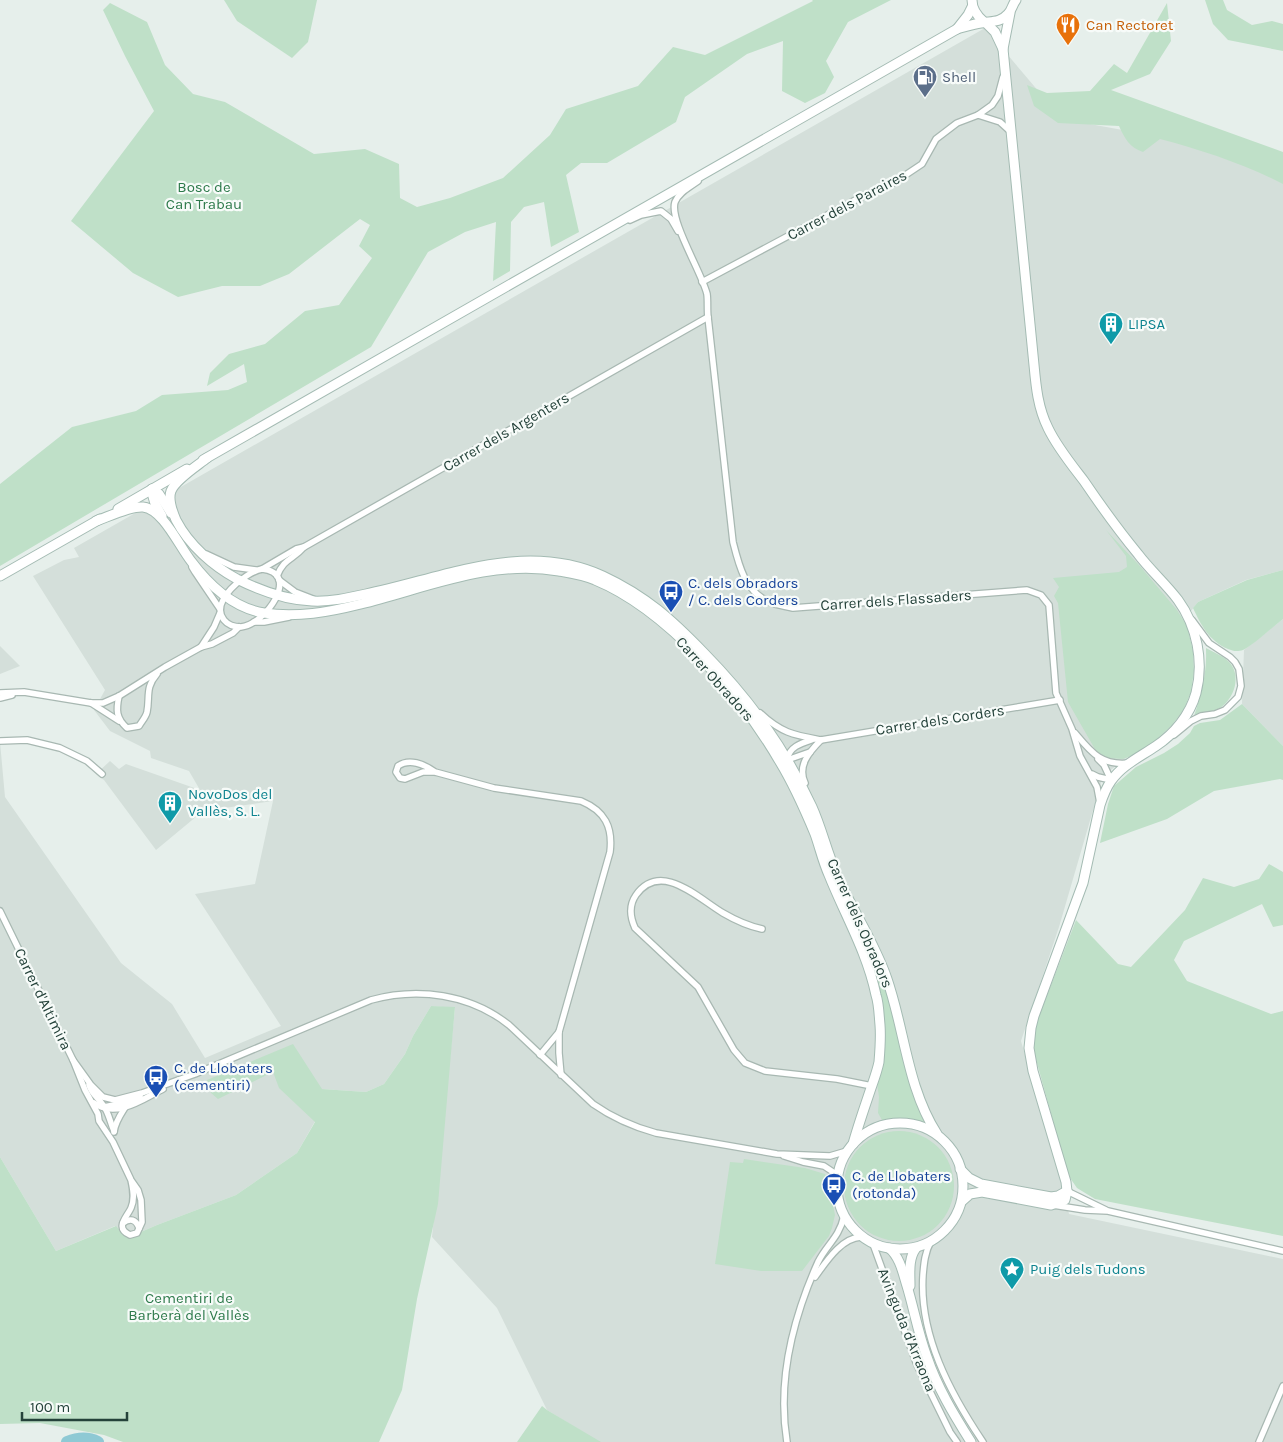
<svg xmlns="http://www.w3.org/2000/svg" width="1283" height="1442" viewBox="0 0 1283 1442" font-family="Karla,sans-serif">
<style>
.built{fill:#d4dfda}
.green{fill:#bfe0c8}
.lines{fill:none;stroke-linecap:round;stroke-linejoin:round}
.river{stroke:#8ec9d4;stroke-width:12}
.street-casing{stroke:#a8b8b2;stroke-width:8}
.secondary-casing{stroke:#a4bbb3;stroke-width:11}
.street{stroke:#fff;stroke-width:5.5}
.secondary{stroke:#fff;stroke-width:9}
.labels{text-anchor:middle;stroke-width:4.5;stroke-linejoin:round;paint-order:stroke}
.food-label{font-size:15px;fill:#c56008;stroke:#f7fbf9;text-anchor:start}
.service-label{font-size:15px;fill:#4e5e75;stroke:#f7fbf9;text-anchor:start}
.park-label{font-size:15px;fill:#2d7a4b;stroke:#f7fbf9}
.street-label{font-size:15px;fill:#24423a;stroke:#f7fbf9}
.culture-label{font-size:15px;fill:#0d838f;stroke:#f7fbf9;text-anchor:start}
.transit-label{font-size:15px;fill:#164399;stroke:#f7fbf9;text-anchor:start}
</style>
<rect width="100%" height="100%" fill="#e6efeb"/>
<g class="built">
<path d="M 985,28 L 1062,119 L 1189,142 L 1283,181 L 1283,570 L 1246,580 L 1198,602 L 1191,611 L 1182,715 L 1103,776 L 1059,927 L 1021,1041 L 1059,1173 L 1069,1214 L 1283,1259 L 1283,1442 L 599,1442 L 547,1410 L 497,1308 L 432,1237 L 455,1008 L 431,1006 L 413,1036 L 405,1054 L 384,1084 L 366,1092 L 322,1089 L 318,1116 L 297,1153 L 236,1195 L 157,1225 L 127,1238 L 115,1226 L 56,1251 L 0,1157 L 0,742 L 5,797 L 121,963 L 172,1004 L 205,1058 L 281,1026 L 195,894 L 255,884 L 273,801 L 203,811 L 156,850 L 104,780 L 96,774 L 110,761 L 119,769 L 126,764 L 200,790 L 189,771 L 151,758 L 150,751 L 110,731 L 94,710 L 105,690 L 33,576 L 64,560 L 79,557 L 74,548 Z"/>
<path d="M 1283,619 L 1283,746 L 1242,704 L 1244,650 Z"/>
<path d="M 0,646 L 20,666 L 0,674 Z"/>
</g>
<g class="green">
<path d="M 224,0 L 317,0 L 308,42 L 292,58 L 237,21 Z"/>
<path d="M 812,0 L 891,0 L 848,22 L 826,61 L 834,77 L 825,93 L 805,103 L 782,91 L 783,41 L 747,54 L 685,97 L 676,122 L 607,163 L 581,163 L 566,175 L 579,232 L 551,247 L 544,202 L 524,207 L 511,222 L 510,271 L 493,281 L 496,222 L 465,232 L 428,252 L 371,347 L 0,566 L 0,484 L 72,427 L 136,411 L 162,395 L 228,390 L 247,382 L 244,364 L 207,386 L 210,373 L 229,354 L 265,344 L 305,311 L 339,305 L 372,258 L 359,246 L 370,225 L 360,219 L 289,274 L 260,286 L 222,286 L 178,297 L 133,273 L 71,221 L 154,111 L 125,56 L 103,10 L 110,3 L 147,22 L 165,65 L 193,94 L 225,102 L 314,154 L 365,149 L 399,164 L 400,198 L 417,207 L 450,198 L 503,178 L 550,135 L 566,109 L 638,86 L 673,47 L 705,55 L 813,1 Z"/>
<path d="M 1205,0 L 1223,0 L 1227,10 L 1252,25 L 1272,21 L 1283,24 L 1283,51 L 1228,40 L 1213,24 Z"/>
<path d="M 1167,3 L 1171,41 L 1150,74 L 1111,90 L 1283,152 L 1283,184 C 1244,164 1202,150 1160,139 L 1143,152 C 1129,147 1125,139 1119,126 L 1058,123 L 1034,106 L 1027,85 L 1047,93 L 1090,91 L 1114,64 L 1127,73 Z"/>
<path d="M 1106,530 L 1139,565 L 1177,610 L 1187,626 L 1193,651 L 1194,671 L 1191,692 L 1184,709 L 1172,725 L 1155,741 L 1136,754 L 1123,759 L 1107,758 L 1096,751 L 1068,702 L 1058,603 L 1054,596 L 1059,587 L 1053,578 L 1119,572 L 1127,567 L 1126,556 Z"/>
<path d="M 1283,570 L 1283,619 C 1275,625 1251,647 1243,650 C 1237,652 1233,651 1228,649 C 1209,641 1201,625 1193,608 L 1198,602 L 1247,580 Z"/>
<path d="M 1206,648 C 1213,652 1224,656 1230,663 C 1241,676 1235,698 1220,708 C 1213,712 1202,713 1194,716 C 1202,693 1207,672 1206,648 Z"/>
<path d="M 1242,704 L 1283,746 L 1283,780 L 1280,779 L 1214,791 L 1167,819 L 1100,843 L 1108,804 L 1114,786 L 1136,767 L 1164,753 L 1178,744 L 1190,733 L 1194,726 L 1200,723 L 1220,720 Z"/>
<path d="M 1269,864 L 1283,872 L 1283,925 L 1273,927 L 1262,904 L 1184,941 L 1174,960 L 1187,981 L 1271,1014 L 1283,1011 L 1283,1236 L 1095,1199 L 1077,1188 L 1068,1175 L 1032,1045 L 1038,1019 L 1076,920 L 1118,964 L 1131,967 L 1185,910 L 1203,878 L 1234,887 L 1259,879 Z"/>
<path d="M 864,942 L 868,944 L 880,970 L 888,994 L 904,1065 L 925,1124 L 903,1118 L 882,1120 L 878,1113 L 879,1097 L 877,1083 L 884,1024 L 865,949 Z"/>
<path d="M 431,1006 L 455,1007 L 438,1204 L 417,1299 L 402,1390 L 379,1442 L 123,1442 L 104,1435 L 40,1423 L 0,1424 L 0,1157 L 56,1251 L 116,1226 L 127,1238 L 157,1225 L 236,1195 L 297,1153 L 315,1122 L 279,1088 L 273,1072 L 218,1099 L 211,1093 L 207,1080 L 293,1044 L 322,1089 L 366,1092 L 384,1084 L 405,1054 L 413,1036 Z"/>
<circle cx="899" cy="1186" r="55"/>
<path d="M 744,1159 L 805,1168 L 825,1174 L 828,1180 L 835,1215 L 832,1228 L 829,1236 L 802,1271 L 761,1271 L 715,1264 L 730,1162 L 743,1163 Z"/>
<path d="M 542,1406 L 547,1410 L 601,1442 L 517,1442 Z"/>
</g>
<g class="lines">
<path class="river" d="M 67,1442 C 77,1438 88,1437 98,1442"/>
<defs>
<g id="street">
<path d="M 978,115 L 1000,122 L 1011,132"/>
<path d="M 698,181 C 690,187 679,192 675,202 C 669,220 702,273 707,294 C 708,301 707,310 708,317 L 733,542 C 739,566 745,591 769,602 C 776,605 785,606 793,608 L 1027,590 L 1041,595 L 1049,605 L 1056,693 L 1072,729 L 1080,756 L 1097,787 L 1100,803"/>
<path d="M 630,220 L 641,215 L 661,211 L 671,219 L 678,231"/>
<path d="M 702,282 L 861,197 L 895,182 L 922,164 L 936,139 L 957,123 L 978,115 L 992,105 L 998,96 L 1003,77"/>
<path d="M 206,554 L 234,567 L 256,570"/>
<path d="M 192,567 L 195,572 L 220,609"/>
<path d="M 262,569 L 296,549 L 304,547 L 708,317"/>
<path d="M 262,569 C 302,573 265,625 241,627 C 234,627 228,625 224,620 C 209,602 245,572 262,569 Z"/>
<path d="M 277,576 C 284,558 293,560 304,547"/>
<path d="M 279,580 L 295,592 L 313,599"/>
<path d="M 254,622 L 264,622 L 289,617"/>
<path d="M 201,647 L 214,627 L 220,613"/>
<path d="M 0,693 L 24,692 L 91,703 L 103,703 L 119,696 L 165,667 L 201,647 L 212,644 L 233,633 L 239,627"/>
<path d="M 119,696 C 116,710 116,718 127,728 L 139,726 C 142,721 146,717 147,712 C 150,696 145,688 157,674"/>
<path d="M 0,698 L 12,695"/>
<path d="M 91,703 L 119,721"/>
<path d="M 760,713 C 781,733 794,735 821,740 L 1060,700"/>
<path d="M 1075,733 C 1091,752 1101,766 1129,763"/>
<path d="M 1174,735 L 1191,721 L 1201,716 L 1215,714 L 1225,710 L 1238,697 L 1241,686 L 1239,669 L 1235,662 L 1230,657 L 1209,643 L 1192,620"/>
<path d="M 0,741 L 27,740 L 60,748 L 87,761 L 102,774"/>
<path d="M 787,757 L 790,759 L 810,752"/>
<path d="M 787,759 C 790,746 802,743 814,739"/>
<path d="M 1098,759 L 1104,765 L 1111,780"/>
<path d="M 435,772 C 424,764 409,758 398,766 L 396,772 L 400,778 L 405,779 L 423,772 L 435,772 L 494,788 L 581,801 C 605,811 613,827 610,852 L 559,1032 L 540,1055"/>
<path d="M 1092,774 L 1098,777 L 1111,780"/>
<path d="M 805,783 C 797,766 809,752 821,740"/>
<path d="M 0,911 L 73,1060 L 85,1090 L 98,1114 L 99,1121 L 113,1142 L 131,1180 L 138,1190 L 141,1200 L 142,1222 L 137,1233 L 130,1235 C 114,1228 127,1217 131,1208 C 135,1199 133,1189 131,1180"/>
<path d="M 762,929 C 748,926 735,920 723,913 C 699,899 661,860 636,895 C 629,905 630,917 635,928 L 698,987 L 734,1050 L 745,1063 L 765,1071 L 837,1079 L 872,1086"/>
<path d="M 559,1032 L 559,1053 L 561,1075"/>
<path d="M 73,1060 L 91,1085 L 103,1097 L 115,1100 L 142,1093 L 195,1074 L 371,1000 C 418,987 470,994 509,1025 L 593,1104 C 613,1118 634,1127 656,1133 L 777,1154 L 830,1156 L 847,1151"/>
<path d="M 89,1085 C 92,1095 98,1097 103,1105 C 109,1113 110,1122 114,1131"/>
<path d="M 94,1103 C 116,1119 143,1099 163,1089"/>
<path d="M 104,1107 L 123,1103 L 140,1096"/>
<path d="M 114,1132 C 115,1122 121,1114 126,1106"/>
<path d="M 784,1156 L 803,1162 L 824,1166 L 833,1172 L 837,1178"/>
<path d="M 1067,1191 L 1106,1210"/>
<path d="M 1053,1205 L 1085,1210 L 1108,1211 L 1283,1251"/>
<path d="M 123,1223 C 130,1218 136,1219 139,1228"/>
<path d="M 931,1241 C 925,1252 924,1263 923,1275 C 919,1335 950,1393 983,1442"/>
<path d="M 873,1244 L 917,1365 L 950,1432 L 957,1442"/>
<path d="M 815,1277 C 826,1262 841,1238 861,1237"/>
<path d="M 787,1442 C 777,1381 793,1318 818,1262 C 827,1244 839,1238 844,1216"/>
<path d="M 1259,1442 L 1283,1386"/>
</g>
<g id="secondary">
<path d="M 972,0 C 972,9 977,16 984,22"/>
<path d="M 986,23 L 995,32 L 1003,49"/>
<path d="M 957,29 L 968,15 L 972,7"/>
<path d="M 207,458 C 197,466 175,480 171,491 C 168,499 173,513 176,520 C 189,545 213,566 237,579 C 259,590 287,600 312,601 C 330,602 348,598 366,594 C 444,578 524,540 603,576 C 646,596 672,620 704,653 C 750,700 784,747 812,807 C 822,829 827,853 837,875 C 852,910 875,943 887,979 C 905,1031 907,1087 937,1134"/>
<path d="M 203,460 L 957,29 C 965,27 973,24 981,23 C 991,21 1000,23 1008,14 C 1012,10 1012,5 1016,0"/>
<path d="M 152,489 C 152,500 157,507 162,516"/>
<path d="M 152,489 L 159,494 L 171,513"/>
<path d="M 118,509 L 187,469"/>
<path d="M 96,521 C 108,517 130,506 143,507 C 163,509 179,546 191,561 C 209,585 233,608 264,613 C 297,618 329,612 361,604 C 426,588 491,559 559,571 C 571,573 584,575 595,580 C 666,609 742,696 780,762 C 794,785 805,810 815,834 C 820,848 823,862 829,875 C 845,915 867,952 876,995 C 879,1004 879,1015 880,1025 C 881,1037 880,1050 879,1062 C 877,1072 873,1082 870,1091 C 864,1109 858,1126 853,1144"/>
<path d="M 0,576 L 100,519"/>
<circle cx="900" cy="1186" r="63"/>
<path d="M 960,1169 L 969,1178 L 981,1184 L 1051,1197 L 1058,1196 L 1067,1191"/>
<path d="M 962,1201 L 970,1194 L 982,1192 L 1051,1205 L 1065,1200 L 1067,1191 L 1066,1182 L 1033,1071 L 1029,1048 L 1031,1028 L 1034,1016 L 1083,883 L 1100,805 C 1103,796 1106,788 1111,781 C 1122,765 1140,757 1156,746 C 1174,734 1190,715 1196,693 C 1204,662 1197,626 1178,600 C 1166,584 1150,570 1138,554 C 1119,531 1101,506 1084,481 C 1071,464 1057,447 1048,428 C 1038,408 1036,387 1034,365 L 1003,49 L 1010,13"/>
<path d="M 889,1248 C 900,1257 903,1273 907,1286 C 914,1309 918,1333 927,1357 C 937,1387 954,1415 971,1442"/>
<path d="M 910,1286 C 910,1273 908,1259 916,1248"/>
</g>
</defs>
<use href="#street" class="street-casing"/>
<use href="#secondary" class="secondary-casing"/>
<use href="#street" class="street"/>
<use href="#secondary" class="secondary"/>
</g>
<defs>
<symbol id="restaurant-pin" viewBox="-11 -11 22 30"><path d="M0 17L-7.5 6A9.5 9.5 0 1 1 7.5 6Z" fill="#e8710a" stroke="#f7fbf9"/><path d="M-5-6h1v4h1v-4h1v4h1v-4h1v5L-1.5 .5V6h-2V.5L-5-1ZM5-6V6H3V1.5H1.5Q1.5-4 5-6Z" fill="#fff"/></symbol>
<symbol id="fuel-pin" viewBox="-11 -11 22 30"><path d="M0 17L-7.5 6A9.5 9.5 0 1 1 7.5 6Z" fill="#5c6f8a" stroke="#f7fbf9"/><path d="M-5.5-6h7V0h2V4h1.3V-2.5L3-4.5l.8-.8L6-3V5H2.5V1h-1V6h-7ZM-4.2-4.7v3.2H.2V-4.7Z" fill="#fff"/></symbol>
<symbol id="building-pin" viewBox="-11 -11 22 30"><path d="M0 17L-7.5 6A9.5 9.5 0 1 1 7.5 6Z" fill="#0f9aa8" stroke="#f7fbf9"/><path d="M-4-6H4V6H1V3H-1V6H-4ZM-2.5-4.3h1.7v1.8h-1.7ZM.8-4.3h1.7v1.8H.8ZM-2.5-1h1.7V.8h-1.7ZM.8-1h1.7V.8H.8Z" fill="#fff"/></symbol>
<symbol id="bus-pin" viewBox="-11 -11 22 30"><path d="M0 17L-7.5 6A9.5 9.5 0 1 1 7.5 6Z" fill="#1a4fb4" stroke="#f7fbf9"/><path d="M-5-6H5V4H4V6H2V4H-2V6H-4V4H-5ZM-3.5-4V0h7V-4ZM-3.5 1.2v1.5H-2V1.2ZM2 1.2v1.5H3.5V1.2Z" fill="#fff"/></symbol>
<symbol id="sight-pin" viewBox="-11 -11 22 30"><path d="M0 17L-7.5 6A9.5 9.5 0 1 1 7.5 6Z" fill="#0f9aa8" stroke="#f7fbf9"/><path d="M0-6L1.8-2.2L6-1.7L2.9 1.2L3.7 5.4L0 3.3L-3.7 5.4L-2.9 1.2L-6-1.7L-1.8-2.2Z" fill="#fff"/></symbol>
</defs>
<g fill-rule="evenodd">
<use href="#restaurant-pin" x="1054" y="11" width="28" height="38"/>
<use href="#fuel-pin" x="911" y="63" width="28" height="38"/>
<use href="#building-pin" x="1097" y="310" width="28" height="38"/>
<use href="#bus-pin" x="657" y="578" width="28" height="38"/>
<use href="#building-pin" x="156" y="789" width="28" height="38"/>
<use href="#bus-pin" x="142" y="1063" width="28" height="38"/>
<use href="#bus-pin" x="820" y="1171" width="28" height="38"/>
<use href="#sight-pin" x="998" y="1255" width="28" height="38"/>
</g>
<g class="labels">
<g class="food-label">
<text x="1086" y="30">Can Rectoret</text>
</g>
<g class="service-label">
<text x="942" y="82">Shell</text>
</g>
<g class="park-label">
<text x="204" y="192">Bosc de<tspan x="204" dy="17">Can Trabau</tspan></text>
<text x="189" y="1303">Cementiri de<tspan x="189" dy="17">Barberà del Vallès</tspan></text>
</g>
<g class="street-label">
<text transform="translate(847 205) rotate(-28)" y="5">Carrer dels Paraires</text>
<text transform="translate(506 432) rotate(-30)" y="5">Carrer dels Argenters</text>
<text transform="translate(896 600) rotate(-4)" y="5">Carrer dels Flassaders</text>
<text transform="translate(715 679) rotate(48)" y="5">Carrer Obradors</text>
<text transform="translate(940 720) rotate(-9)" y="5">Carrer dels Corders</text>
<text transform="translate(860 923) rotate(66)" y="5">Carrer dels Obradors</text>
<text transform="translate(43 999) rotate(64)" y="5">Carrer d'Altimira</text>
<text transform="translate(907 1330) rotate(68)" y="5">Avinguda d'Arraona</text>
</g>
<g class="culture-label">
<text x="1128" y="329">LIPSA</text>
<text x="188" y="799">NovoDos del<tspan x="188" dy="17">Vallès, S. L.</tspan></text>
<text x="1030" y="1274">Puig dels Tudons</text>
</g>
<g class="transit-label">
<text x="688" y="588">C. dels Obradors<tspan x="688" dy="17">/ C. dels Corders</tspan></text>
<text x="174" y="1073">C. de Llobaters<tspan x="174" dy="17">(cementiri)</tspan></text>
<text x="852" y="1181">C. de Llobaters<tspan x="852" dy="17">(rotonda)</tspan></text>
</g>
</g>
<path d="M22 1412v8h105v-8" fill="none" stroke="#24423a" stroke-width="2.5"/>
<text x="30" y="1412" font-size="15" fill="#24423a" stroke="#f7fbf9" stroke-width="4" paint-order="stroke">100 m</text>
</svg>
